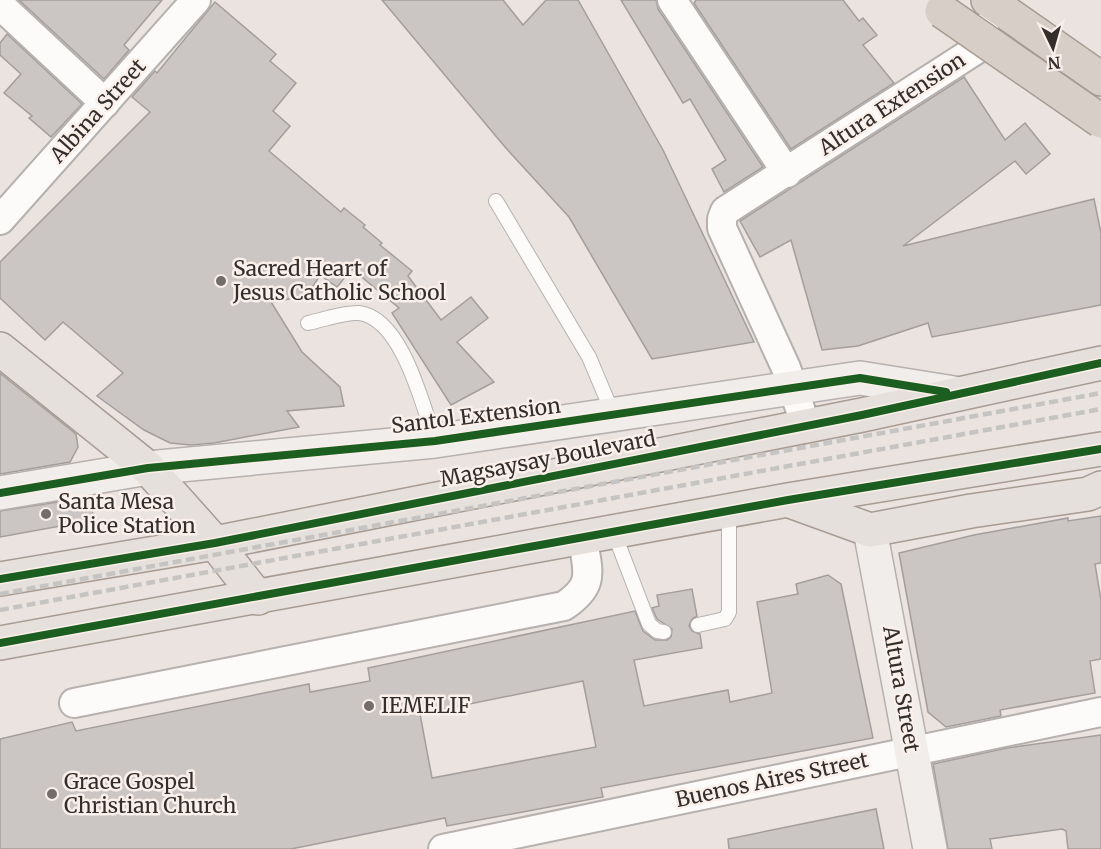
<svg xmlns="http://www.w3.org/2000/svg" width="1101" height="849" viewBox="0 0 1101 849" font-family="Merriweather,serif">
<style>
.building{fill:#cbc6c4;stroke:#a39e9c;stroke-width:1.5;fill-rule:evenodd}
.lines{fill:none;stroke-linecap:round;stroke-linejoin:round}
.lane-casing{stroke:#b6b1af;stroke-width:16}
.street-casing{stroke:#b6b1af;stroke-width:32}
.secondary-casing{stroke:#b6b1af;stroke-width:36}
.primary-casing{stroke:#a79b92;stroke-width:36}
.highway-casing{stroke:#a79b92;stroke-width:36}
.lane{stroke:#fcfbfa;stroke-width:14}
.street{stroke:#fcfbfa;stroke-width:28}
.secondary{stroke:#f1edeb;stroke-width:33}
.primary{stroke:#e6e0dc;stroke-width:33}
.highway{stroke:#d7cec7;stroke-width:33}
.rail{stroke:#c5c4c2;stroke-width:4.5;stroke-dasharray:9 4.5;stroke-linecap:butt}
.highway-bridge-casing{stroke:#a79b92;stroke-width:36;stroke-linecap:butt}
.highway-bridge{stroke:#d7cec7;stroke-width:33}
.cycleway-casing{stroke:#fbefea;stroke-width:11}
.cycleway{stroke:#1b5e20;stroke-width:8}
.poi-dot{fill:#726d6b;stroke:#fbefea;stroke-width:2}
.labels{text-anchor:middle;stroke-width:5;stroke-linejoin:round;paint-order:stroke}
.street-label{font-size:21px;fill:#322e2c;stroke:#fbefea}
.poi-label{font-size:21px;fill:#322e2c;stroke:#fbefea;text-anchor:start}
</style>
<rect width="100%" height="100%" fill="#eae3e0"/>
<g class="building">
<path d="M 19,0 L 162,0 L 124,45 L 129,50 L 104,79 Z"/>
<path d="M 382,0 L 503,0 L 523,25 L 546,0 L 578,0 L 663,150 L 754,342 L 652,359 L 569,217 L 505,147 Z"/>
<path d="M 621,0 L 656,0 L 658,9 L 763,167 L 724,192 L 712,169 L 726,160 L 690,99 L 683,103 Z"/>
<path d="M 696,0 L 843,0 L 859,21 L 863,18 L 877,35 L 863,45 L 894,83 L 791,149 L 694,3 Z"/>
<path d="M 215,2 L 276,54 L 270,61 L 296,83 L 273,111 L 290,126 L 269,151 L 341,212 L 344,208 L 365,225 L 363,227 L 382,243 L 380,245 L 412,271 L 408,276 L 441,320 L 471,297 L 488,318 L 457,342 L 494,382 L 451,405 L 392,313 L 399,308 L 352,269 L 337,287 L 320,275 L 307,296 L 271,302 L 302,352 L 340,387 L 344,406 L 287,411 L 299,427 L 214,443 L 191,445 L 170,443 L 144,430 L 97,396 L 123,373 L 63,322 L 45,340 L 0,298 L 0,262 L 150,112 L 132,97 L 155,71 L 157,73 Z"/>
<path d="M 7,34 L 82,104 L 51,137 L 29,118 L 32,116 L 4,93 L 21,74 L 0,55 L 0,43 Z"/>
<path d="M 964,77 L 1005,140 L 1025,123 L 1050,154 L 1026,174 L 1015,161 L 903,246 L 1094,199 L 1101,233 L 1101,305 L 932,337 L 928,323 L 858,346 L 822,350 L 791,240 L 760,257 L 740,221 Z"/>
<path d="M 0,373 L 76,434 L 78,447 L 70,462 L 0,474 Z"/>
<path d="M 90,497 L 94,520 L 0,537 L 0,511 Z"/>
<path d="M 1101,516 L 1101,563 L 1095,564 L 1101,600 L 1101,659 L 1090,661 L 1095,693 L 1000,710 L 1001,716 L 946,727 L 928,712 L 899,553 L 974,535 L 1068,518 L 1068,521 Z"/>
<path d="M 828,575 L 841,584 L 873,738 L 601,788 L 603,797 L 447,826 L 445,818 L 291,849 L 0,849 L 0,739 L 72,722 L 76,731 L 309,684 L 310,692 L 370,681 L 368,668 L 635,611 L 643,631 L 655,640 L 667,640 L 671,637 L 672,629 L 657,619 L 652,608 L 659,606 L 657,595 L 692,589 L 697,616 L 692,619 L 689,626 L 692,631 L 700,634 L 702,648 L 634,660 L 644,706 L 728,690 L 730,702 L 772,693 L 757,602 L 798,594 L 796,584 ZM 583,681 L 596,747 L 432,778 L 420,714 Z"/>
<path d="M 1101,735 L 1101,849 L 1068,849 L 1066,831 L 1062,829 L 990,839 L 992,849 L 948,849 L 933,764 L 1007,748 Z"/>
<path d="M 876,809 L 884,849 L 729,849 L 728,839 Z"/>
</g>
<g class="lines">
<defs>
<g id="lane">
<path d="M 496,201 L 589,357 L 613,414"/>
<path d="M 308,323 C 323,320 344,312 359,313 C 402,318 423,406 435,441"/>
<path d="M 614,533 L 649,624 L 657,631 L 664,632"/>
<path d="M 698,625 L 725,619 L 729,612 L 729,512"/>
</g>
<g id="street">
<path d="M 672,0 L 787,173"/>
<path d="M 0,5 L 105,103"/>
<path d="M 0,220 L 196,0"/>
<path d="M 806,426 L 786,368 L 722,228 L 722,219 L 725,211 L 977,49 L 985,39 L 984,28"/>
<path d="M 74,703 L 564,606 C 595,585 588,573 583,540"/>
<path d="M 443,849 L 1101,712"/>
</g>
<g id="secondary">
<path d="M 0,493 L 148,468 L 435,441 L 860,378 L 954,393"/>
<path d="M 870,530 L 930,849"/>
</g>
<g id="primary">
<path d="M 0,349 L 148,468 L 215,543 L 258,598"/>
<path d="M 790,501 L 870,530 L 971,511 L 1088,494 L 1101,488"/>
<path d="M 0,579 L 215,543 L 862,415 L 1101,363"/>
<path d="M 0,643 L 788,500 L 1101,449"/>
</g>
<path id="highway" d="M 988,0 L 1101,79"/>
</defs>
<use href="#lane" class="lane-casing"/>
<use href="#street" class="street-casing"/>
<use href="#secondary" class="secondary-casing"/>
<use href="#primary" class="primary-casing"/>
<use href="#highway" class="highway-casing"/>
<use href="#lane" class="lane"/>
<use href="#street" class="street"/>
<use href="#secondary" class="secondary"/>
<use href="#primary" class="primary"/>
<use href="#highway" class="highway"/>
<g class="rail">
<path d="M 0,594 L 1101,393"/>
<path d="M 0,610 L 1101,409"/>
</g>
<defs>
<path id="highway-bridge" d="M 942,11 L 1101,121"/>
</defs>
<use href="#highway-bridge" class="highway-bridge-casing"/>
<use href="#highway-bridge" class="highway-bridge"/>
<defs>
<g id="cycleway">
<path d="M 0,493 L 148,468 L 435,441 L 860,378 L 946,392"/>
<path d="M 0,579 L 215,543 L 862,415 L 1101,363"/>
<path d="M 0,643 L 788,500 L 1101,449"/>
</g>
</defs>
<use href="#cycleway" class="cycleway-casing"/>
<use href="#cycleway" class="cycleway"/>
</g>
<g class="poi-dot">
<circle cx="221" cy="281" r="6"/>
<circle cx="46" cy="514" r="6"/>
<circle cx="369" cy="706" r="6"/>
<circle cx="52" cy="794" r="6"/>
</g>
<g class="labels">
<g class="street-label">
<text transform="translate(892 104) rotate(-33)" y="7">Altura Extension</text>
<text transform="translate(98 111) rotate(-48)" y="7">Albina Street</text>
<text transform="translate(476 416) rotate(-7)" y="7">Santol Extension</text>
<text transform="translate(548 459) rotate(-11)" y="7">Magsaysay Boulevard</text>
<text transform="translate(901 689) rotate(80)" y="7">Altura Street</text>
<text transform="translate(772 780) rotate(-12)" y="7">Buenos Aires Street</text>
</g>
<g class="poi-label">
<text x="233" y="276">Sacred Heart of<tspan x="233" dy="24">Jesus Catholic School</tspan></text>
<text x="58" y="509">Santa Mesa<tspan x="58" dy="24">Police Station</tspan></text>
<text x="381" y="713">IEMELIF</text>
<text x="64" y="789">Grace Gospel<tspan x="64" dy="24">Christian Church</tspan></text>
</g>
</g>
<g transform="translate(1053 48) rotate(175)" stroke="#fbefea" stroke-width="4.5" paint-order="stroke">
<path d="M0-4.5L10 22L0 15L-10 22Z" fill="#322e2c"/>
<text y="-9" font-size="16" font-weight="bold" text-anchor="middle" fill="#322e2c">N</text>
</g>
</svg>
